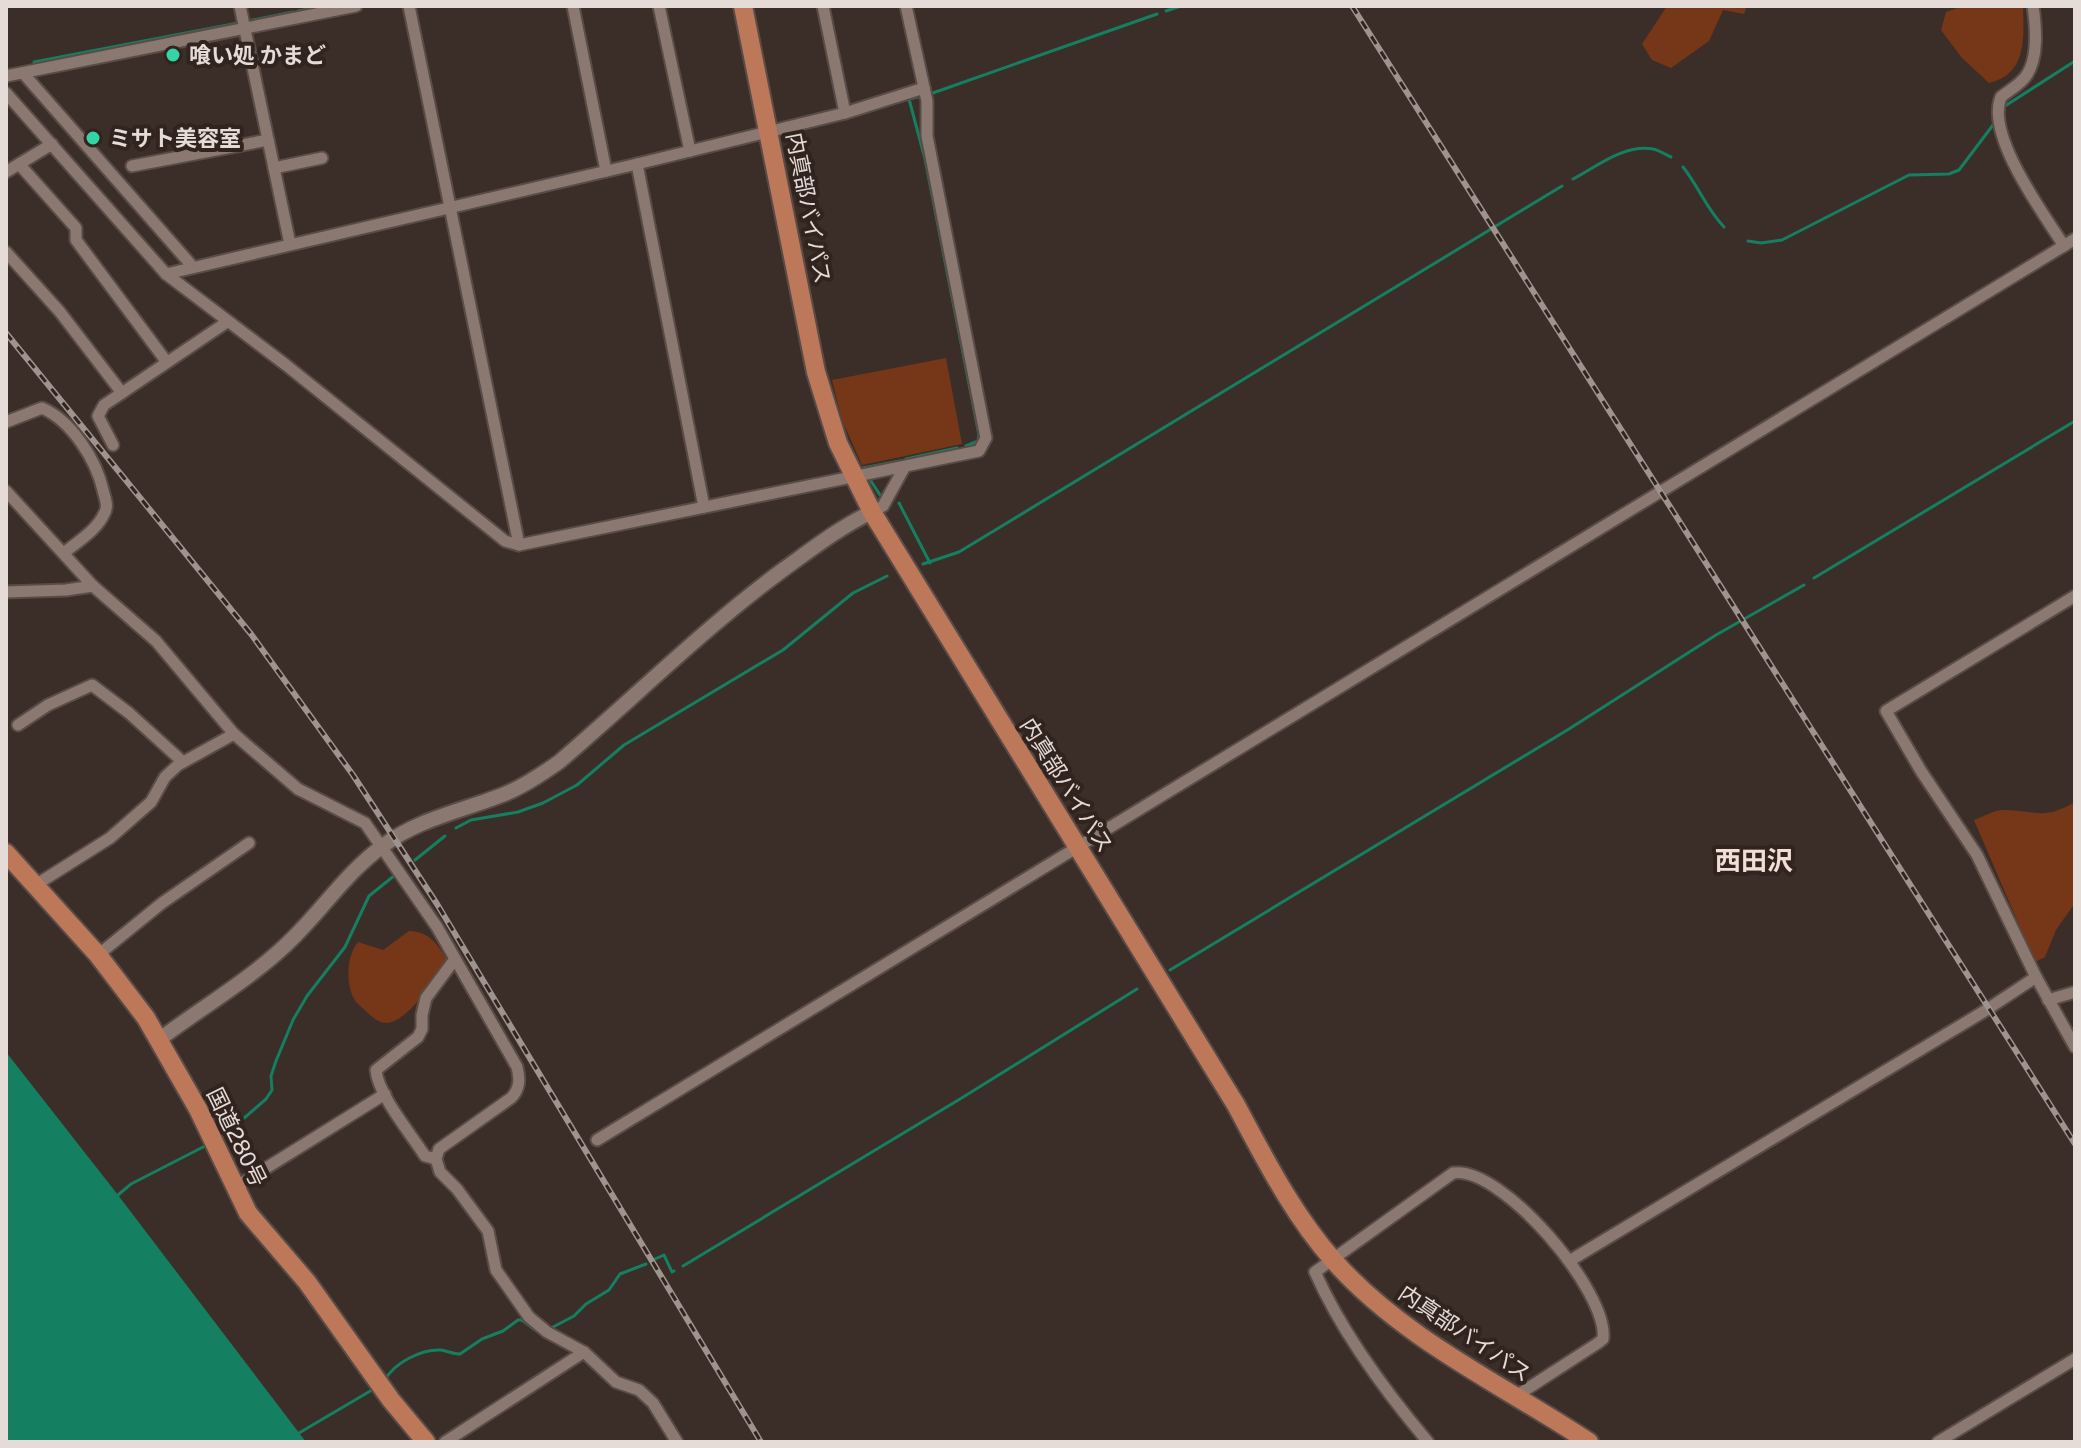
<svg xmlns="http://www.w3.org/2000/svg" width="2081" height="1448" viewBox="0 0 2081 1448" font-family="'Public Sans','Noto Sans JP',sans-serif">
<style>
.green{fill:#753718}
.water{fill:#157f62}
.lines{fill:none;stroke-linecap:round;stroke-linejoin:round}
.stream{stroke:#157f62;stroke-width:3}
.minor-casing{stroke:#594c47;stroke-width:15}
.tertiary-casing{stroke:#594c47;stroke-width:18}
.trunk-casing{stroke:#594c47;stroke-width:22}
.minor{stroke:#8a7871;stroke-width:11}
.tertiary{stroke:#8a7871;stroke-width:14}
.trunk{stroke:#bd785a;stroke-width:18}
.rail-casing{stroke:#9e938e;stroke-width:6}
.rail{stroke:#31231d;stroke-width:3;stroke-dasharray:9;stroke-linecap:butt}
.poi-dot{fill:#35d4a7;stroke:#31231d;stroke-width:3}
.labels{text-anchor:middle;stroke-width:8;stroke-linejoin:round;paint-order:stroke}
.poi-label{font-size:22px;font-weight:bold;fill:#e5dbd7;stroke:#31231d;text-anchor:start}
.street-label{font-size:22px;fill:#e5dbd7;stroke:#31231d}
.quarter-label{font-size:26px;font-weight:bold;fill:#f1ded6;stroke:#31231d}
</style>
<rect width="100%" height="100%" fill="#3b2d27"/>
<g class="green">
<path d="M 1667,6 L 1747,6 L 1744,14 L 1723,10 L 1709,41 L 1671,68 L 1652,60 L 1642,44 Z"/>
<path d="M 1963,6 L 2023,6 C 2024,39 2027,74 1989,83 L 1962,58 L 1941,30 L 1946,12 Z"/>
<path d="M 946,358 L 962,444 L 862,465 L 842,420 L 832,380 Z"/>
<path d="M 2075,802 L 2075,903 L 2056,930 L 2045,957 L 2035,962 L 1974,820 C 1984,816 1996,809 2005,810 C 2038,811 2044,820 2075,802 Z"/>
<path d="M 409,931 C 430,932 436,943 447,959 C 437,977 409,1021 387,1023 C 380,1023 375,1019 370,1015 C 366,1011 360,1006 356,1002 C 345,986 346,956 358,942 L 383,950 Z"/>
</g>
<path class="water" d="M 6,1052 L 118,1195 L 306,1442 L 6,1442 Z"/>
<g class="lines">
<g class="stream">
<path d="M 298,11 L 324,6"/>
<path d="M 1166,11 L 1181,6"/>
<path d="M 248,21 L 293,12"/>
<path d="M 34,62 L 238,23"/>
<path d="M 930,94 L 1157,14"/>
<path d="M 922,96 L 909,99 L 925,159 L 979,435 L 978,441 L 966,446"/>
<path d="M 2005,106 L 2075,61"/>
<path d="M 1683,167 C 1699,187 1705,207 1724,227"/>
<path d="M 1573,179 C 1596,167 1624,144 1653,149 C 1659,150 1666,155 1671,157"/>
<path d="M 1748,241 L 1761,243 L 1782,240 L 1909,175 L 1949,174 L 1959,170 L 1993,125"/>
<path d="M 906,459 L 957,448"/>
<path d="M 863,468 L 900,461"/>
<path d="M 869,478 L 880,495"/>
<path d="M 899,503 L 930,563"/>
<path d="M 923,564 L 959,552 L 1562,186"/>
<path d="M 1814,578 L 2075,421"/>
<path d="M 456,828 L 471,820 L 518,812 L 543,803 L 577,785 L 624,745 L 783,650 L 853,593 L 887,576"/>
<path d="M 415,860 L 445,836"/>
<path d="M 1170,970 L 1569,729 L 1716,635 L 1804,585"/>
<path d="M 221,1138 L 266,1099 L 272,1090 L 271,1076 L 276,1061 L 293,1020 L 307,996 L 345,947 L 369,896 L 395,875"/>
<path d="M 118,1195 L 131,1184 L 207,1145"/>
<path d="M 655,1259 L 664,1255 L 672,1272 L 674,1271"/>
<path d="M 683,1266 L 960,1099 L 1137,989"/>
<path d="M 553,1327 L 574,1316 L 586,1304 L 609,1290 L 620,1274 L 646,1264"/>
<path d="M 385,1380 C 394,1363 421,1349 441,1350 C 448,1351 453,1354 460,1354 L 482,1339 L 503,1331 L 518,1320 L 522,1320 L 535,1330"/>
<path d="M 299,1433 L 372,1390"/>
</g>
<defs>
<g id="minor">
<path d="M 240,6 L 290,244"/>
<path d="M 409,6 L 519,545"/>
<path d="M 573,6 L 606,171"/>
<path d="M 659,6 L 690,151"/>
<path d="M 823,6 L 845,113"/>
<path d="M 2033,6 C 2036,27 2039,58 2026,76 C 2021,84 2008,91 2001,97 C 1985,135 2044,214 2064,246"/>
<path d="M 23,73 L 193,267"/>
<path d="M 6,76 L 356,6"/>
<path d="M 6,93 L 166,274 L 286,365 L 505,541 L 519,545 L 979,451 L 986,438 L 927,136 L 927,101 L 906,6"/>
<path d="M 19,164 L 76,228 L 76,240 L 166,361"/>
<path d="M 637,164 L 704,507"/>
<path d="M 132,166 L 268,140"/>
<path d="M 274,168 L 322,158"/>
<path d="M 6,172 L 52,144"/>
<path d="M 6,252 L 60,312 L 122,393"/>
<path d="M 166,274 L 637,164 L 845,113 L 924,88"/>
<path d="M 6,422 L 42,408 C 72,421 96,460 103,490 C 105,499 109,506 104,514 C 97,530 77,542 64,553"/>
<path d="M 113,445 L 98,416 L 104,405 L 227,322"/>
<path d="M 6,491 L 93,586 L 156,641 L 234,734 L 298,789 L 365,823 L 437,927 L 517,1067 C 520,1079 520,1089 511,1098 L 439,1149 L 436,1159 L 440,1172 L 457,1189 L 488,1231 L 496,1270 L 529,1317 L 547,1332 L 584,1352 L 616,1382 L 639,1390 L 653,1403 L 677,1442"/>
<path d="M 872,512 L 883,506 L 904,468"/>
<path d="M 6,592 L 66,590 L 93,586"/>
<path d="M 2075,596 L 1886,711 L 1921,771 L 1977,855 L 2036,977 L 2075,1047"/>
<path d="M 18,725 L 48,705 L 92,685 L 129,713 L 183,762"/>
<path d="M 34,886 L 110,838 L 151,802 L 165,777 L 178,765 L 234,734"/>
<path d="M 98,955 L 162,903 L 249,843"/>
<path d="M 2048,1000 L 2075,992"/>
<path d="M 597,1140 L 2075,239"/>
<path d="M 436,1159 L 425,1156 C 411,1134 378,1095 376,1070 L 418,1037 L 422,1029 L 422,1015 L 426,998 L 455,959"/>
<path d="M 234,1188 L 385,1094"/>
<path d="M 1571,1260 L 1983,1012 L 2036,977"/>
<path d="M 445,1442 L 584,1352"/>
<path d="M 1428,1442 C 1385,1391 1342,1333 1315,1272 L 1453,1173 C 1501,1165 1609,1292 1603,1339 L 1598,1343 L 1516,1396"/>
<path d="M 1938,1442 L 2075,1359"/>
</g>
<path id="tertiary" d="M 160,1039 C 205,1005 256,976 295,936 C 326,905 348,871 384,845 C 420,818 466,810 507,793 C 526,785 542,774 559,762 C 634,698 704,628 784,569 C 812,549 840,527 872,512"/>
<g id="trunk">
<path d="M 743,6 L 816,372 L 838,443 L 872,512 L 1236,1105 C 1265,1159 1293,1215 1334,1261 C 1403,1339 1503,1385 1589,1442"/>
<path d="M 6,853 L 98,955 L 146,1018 L 198,1109 L 248,1213 L 307,1282 L 391,1400 L 426,1442"/>
</g>
</defs>
<use href="#minor" class="minor-casing"/>
<use href="#tertiary" class="tertiary-casing"/>
<use href="#trunk" class="trunk-casing"/>
<use href="#minor" class="minor"/>
<use href="#tertiary" class="tertiary"/>
<use href="#trunk" class="trunk"/>
<defs>
<g id="rail">
<path d="M 1352,6 L 2075,1144"/>
<path d="M 6,333 L 251,634 L 353,775 L 437,904 L 761,1442"/>
</g>
</defs>
<use href="#rail" class="rail-casing"/>
<use href="#rail" class="rail"/>
</g>
<g class="poi-dot">
<circle cx="173" cy="55" r="8"/>
<circle cx="93" cy="138" r="8"/>
</g>
<g class="labels">
<g class="poi-label">
<text x="189" y="63">喰い処 かまど</text>
<text x="109" y="146">ミサト美容室</text>
</g>
<g class="street-label">
<text transform="translate(809 208) rotate(79)" y="8">内真部バイパス</text>
<text transform="translate(1067 785) rotate(58)" y="8">内真部バイパス</text>
<text transform="translate(237 1137) rotate(64)" y="8">国道280号</text>
<text transform="translate(1465 1333) rotate(34)" y="8">内真部バイパス</text>
</g>
<g class="quarter-label">
<text x="1754" y="870">西田沢</text>
</g>
</g>
<rect width="2081" height="1448" fill="none" stroke="#e5dbd7" stroke-width="16"/>
</svg>
